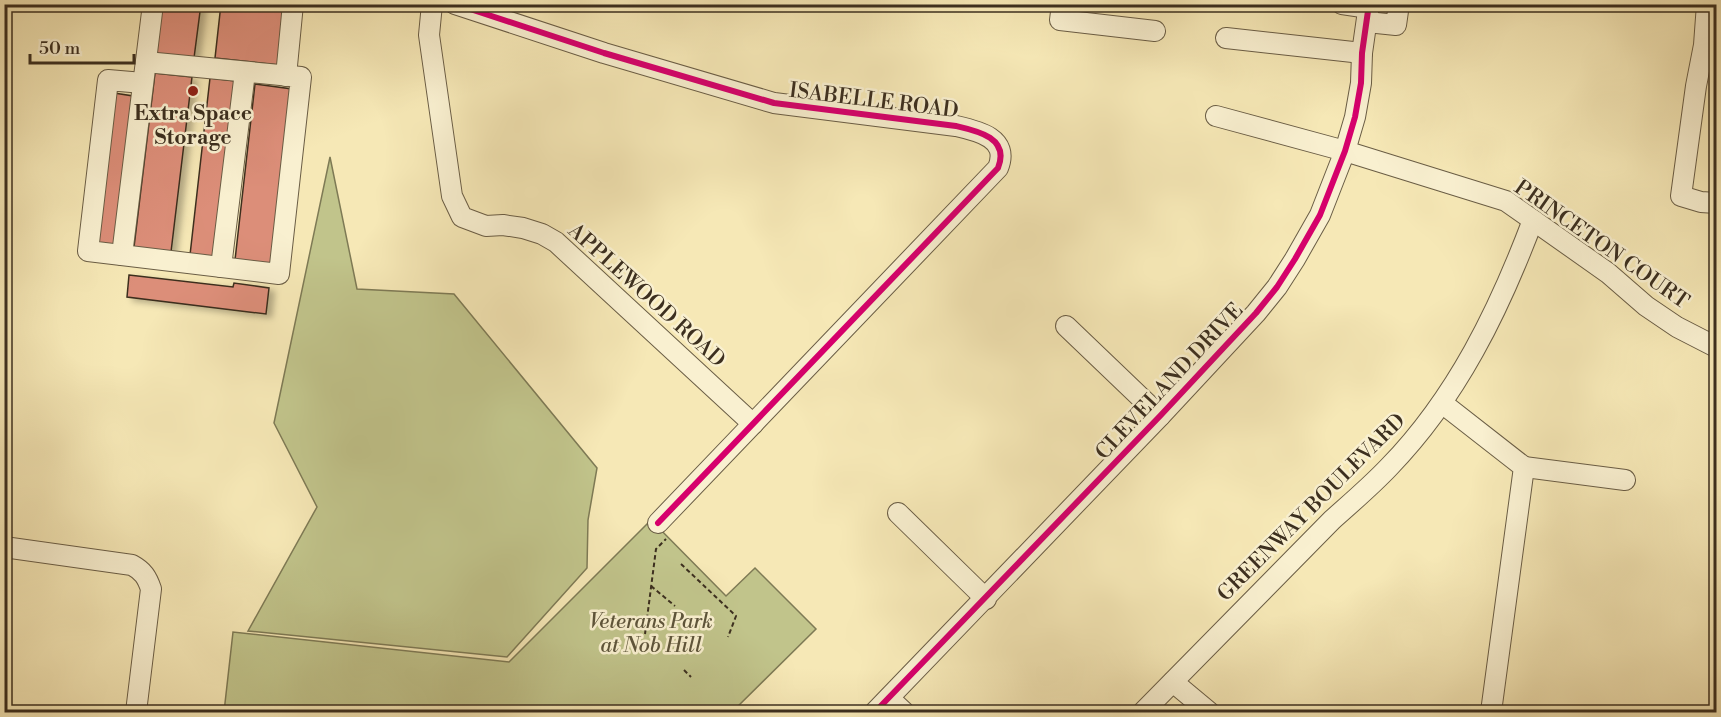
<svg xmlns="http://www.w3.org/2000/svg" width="1721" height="717" viewBox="0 0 1721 717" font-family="'Libre Bodoni',serif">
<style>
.green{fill:#c1c48b;stroke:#7e7a55;stroke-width:1.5}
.building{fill:#dc8e79;stroke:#3c2f1f;stroke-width:1.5;filter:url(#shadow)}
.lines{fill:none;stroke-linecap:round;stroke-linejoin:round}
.minor-casing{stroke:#6a5d45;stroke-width:22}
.path{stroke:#3c2f1f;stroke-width:2;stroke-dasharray:4.5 3;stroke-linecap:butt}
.minor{stroke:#f9f0d0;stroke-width:20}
.cycleway-casing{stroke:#f9f0d0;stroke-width:10}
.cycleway{stroke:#d6006c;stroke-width:6}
.poi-dot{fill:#8f2418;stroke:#f9f0d0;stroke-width:2}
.labels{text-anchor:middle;stroke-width:5;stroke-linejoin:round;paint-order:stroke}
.street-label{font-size:21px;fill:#3c2f1f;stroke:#f9f0d0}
.poi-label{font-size:21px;font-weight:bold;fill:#3c2f1f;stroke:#f9f0d0}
.park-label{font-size:21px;font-style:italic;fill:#5d543a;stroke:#f9f0d0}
</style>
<defs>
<filter id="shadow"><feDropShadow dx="5.5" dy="3.5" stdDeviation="3" flood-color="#0004"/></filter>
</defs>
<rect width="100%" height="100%" fill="#f6e8b6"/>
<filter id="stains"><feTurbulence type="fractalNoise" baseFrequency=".00333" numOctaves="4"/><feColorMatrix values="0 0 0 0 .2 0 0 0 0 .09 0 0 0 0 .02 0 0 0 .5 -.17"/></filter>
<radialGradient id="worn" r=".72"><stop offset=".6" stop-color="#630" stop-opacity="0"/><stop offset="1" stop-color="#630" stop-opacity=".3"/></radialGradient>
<g class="green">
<path d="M 330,157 L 357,289 L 454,294 L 597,468 L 588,520 L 587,568 L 507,657 L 248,631 L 317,507 L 274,423 Z"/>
<path d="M 651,520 L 726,596 L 755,568 L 816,629 L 732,712 L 224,712 L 233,632 L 509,662 Z"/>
</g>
<g class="building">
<path d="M 162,4 L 201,4 L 194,58 L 156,54 Z"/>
<path d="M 221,4 L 285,4 L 278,65 L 215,58 Z"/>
<path d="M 155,73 L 192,77 L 171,252 L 134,247 Z"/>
<path d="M 210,78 L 236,81 L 216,258 L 190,255 Z"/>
<path d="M 255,84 L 292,89 L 272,265 L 235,260 Z"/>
<path d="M 114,93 L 133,96 L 115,246 L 96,244 Z"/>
<path d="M 129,275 L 233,287 L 234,283 L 269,288 L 266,314 L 127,297 Z"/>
</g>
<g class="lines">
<defs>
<g id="minor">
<path d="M 432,4 L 429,35 L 452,196 L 462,217 L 486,226 L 503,225 L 523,228 L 542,234 L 556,242 L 753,424"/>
<path d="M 455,4 L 604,53 L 774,103 L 956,126 C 978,131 1010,138 998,168 L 658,523"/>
<path d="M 1062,4 L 1060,20 L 1155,31"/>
<path d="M 1342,4 L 1369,8"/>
<path d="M 1707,4 L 1704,45 L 1696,86 L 1681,196 L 1701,202 L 1716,203"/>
<path d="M 1367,22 L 1396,25 L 1399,4"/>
<path d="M 1226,38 L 1362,53"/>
<path d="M 286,76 L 293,4"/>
<path d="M 143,83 L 108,80 L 88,251 L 279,274 L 301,77 L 146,62"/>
<path d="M 1216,116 L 1345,151 L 1506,201 L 1608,273 L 1646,306 L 1677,327 L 1716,347"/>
<path d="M 122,255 L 153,4"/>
<path d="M 221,267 L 245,72"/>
<path d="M 1066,326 L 1160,416"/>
<path d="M 1442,403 L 1524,467 L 1491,712"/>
<path d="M 1524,467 L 1625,480"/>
<path d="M 898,513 L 986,599"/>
<path d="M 4,547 L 132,565 C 143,571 147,577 151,589 L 136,712"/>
<path d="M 1173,682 L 1209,712"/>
<path d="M 889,698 L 904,712"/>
<path d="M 875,712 L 1160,416 L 1256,313 L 1277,287 L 1295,259 L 1320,215 L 1345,151 L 1355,117 L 1361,83 L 1362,53 L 1369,4"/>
<path d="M 1143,712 L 1332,520 C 1351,503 1371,486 1389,467 C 1457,397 1499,310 1533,220"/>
</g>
</defs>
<use href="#minor" class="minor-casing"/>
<g class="path">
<path d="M 681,564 L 736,616 L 728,637"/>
<path d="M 651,586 L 675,606"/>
<path d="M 645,634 L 656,549 L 666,539"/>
<path d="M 684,670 L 691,677"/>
</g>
<use href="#minor" class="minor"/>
<defs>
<g id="cycleway">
<path d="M 455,4 L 604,53 L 774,103 L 956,126 C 978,131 1010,138 998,168 L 658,523"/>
<path d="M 875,712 L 1160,416 L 1256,313 L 1277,287 L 1295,259 L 1320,215 L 1345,151 L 1355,117 L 1361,83 L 1362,53 L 1369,4"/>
</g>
</defs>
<use href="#cycleway" class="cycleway-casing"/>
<use href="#cycleway" class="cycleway"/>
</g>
<circle class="poi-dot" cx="193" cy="91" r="6"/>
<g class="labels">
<g class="street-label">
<text transform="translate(874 100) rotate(7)" y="7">ISABELLE ROAD</text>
<text transform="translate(1602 244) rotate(35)" y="7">PRINCETON COURT</text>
<text transform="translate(647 295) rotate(42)" y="7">APPLEWOOD ROAD</text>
<text transform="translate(1169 381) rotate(-47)" y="7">CLEVELAND DRIVE</text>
<text transform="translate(1311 507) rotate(-45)" y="7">GREENWAY BOULEVARD</text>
</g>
<g class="poi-label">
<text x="193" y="120">Extra Space<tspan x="193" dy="24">Storage</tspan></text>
</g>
<g class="park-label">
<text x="651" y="628">Veterans Park<tspan x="651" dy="24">at Nob Hill</tspan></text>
</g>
</g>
<rect width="1721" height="717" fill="none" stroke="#f6e8b6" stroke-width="24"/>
<rect x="6" y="6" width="1709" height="705" fill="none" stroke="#3c2f1f" stroke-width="3"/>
<rect x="12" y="12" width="1697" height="693" fill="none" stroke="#3c2f1f" stroke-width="1.5"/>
<path d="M30 54v9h104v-9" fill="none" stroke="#3c2f1f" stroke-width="3"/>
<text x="39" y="54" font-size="18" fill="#3c2f1f" stroke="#f9f0d0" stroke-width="4.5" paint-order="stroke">50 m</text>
<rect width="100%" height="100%" filter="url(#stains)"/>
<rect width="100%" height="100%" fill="url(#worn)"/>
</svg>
